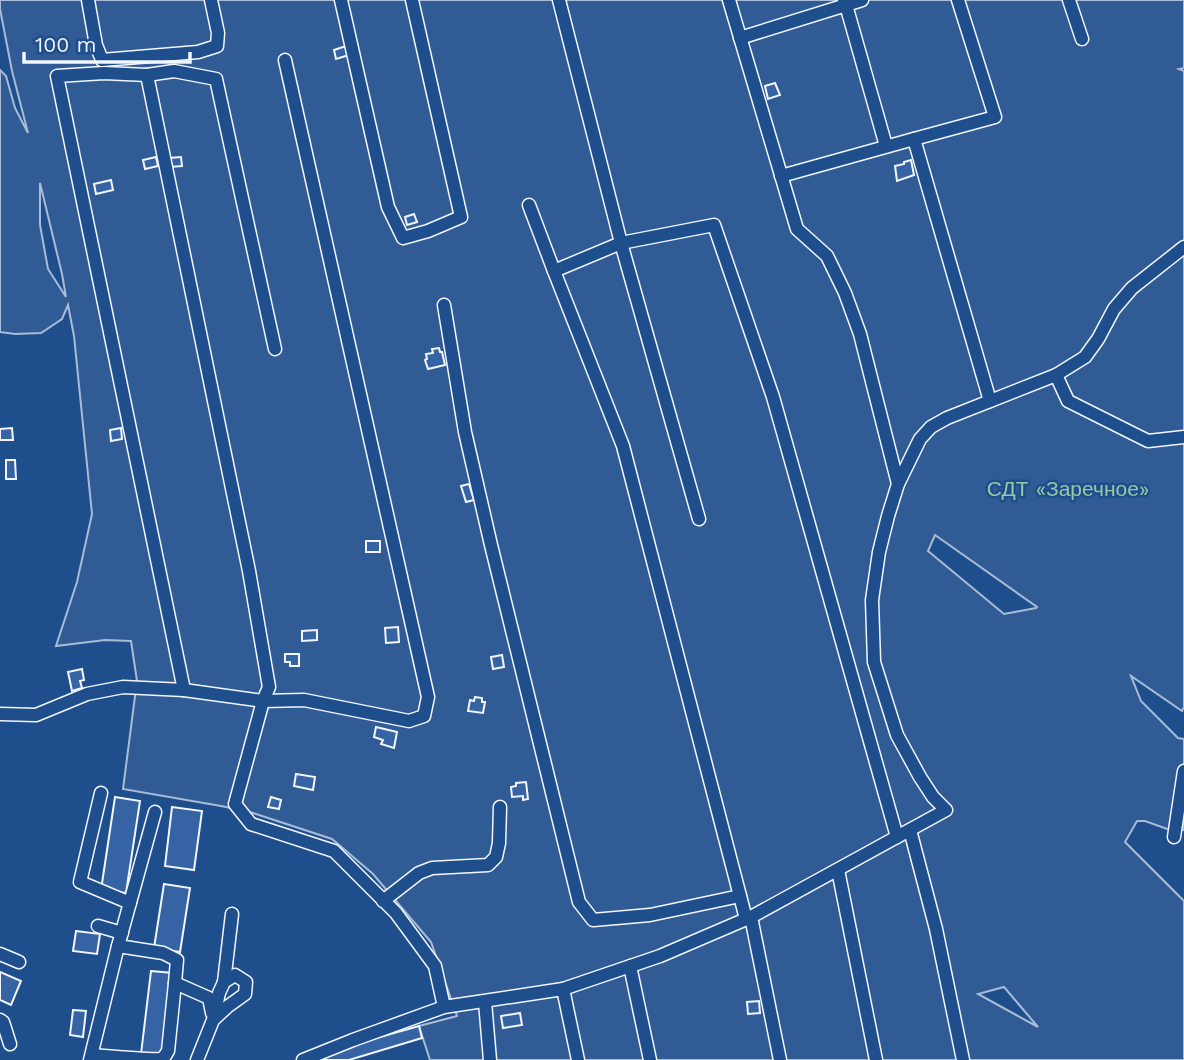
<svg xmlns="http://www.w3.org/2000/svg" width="1184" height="1060" viewBox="0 0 1184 1060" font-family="'Work Sans',sans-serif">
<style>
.built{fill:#305b95;stroke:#a8bbd7;stroke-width:2;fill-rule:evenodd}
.building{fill:#3563a3;stroke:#f2f6ff;stroke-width:2}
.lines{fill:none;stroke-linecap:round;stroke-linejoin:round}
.minor-casing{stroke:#f2f6ff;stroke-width:15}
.minor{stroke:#1f4e8c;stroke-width:12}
.labels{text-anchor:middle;stroke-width:5;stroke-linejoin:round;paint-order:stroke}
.park-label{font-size:21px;fill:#97c8a6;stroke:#1f4e8c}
</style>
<rect width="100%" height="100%" fill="#1f4e8c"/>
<path class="built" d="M 0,0 L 1184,0 L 1184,68 L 1179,69 L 1184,71 L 1184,707 L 1182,711 L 1131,676 L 1141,701 L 1178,738 L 1184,739 L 1184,830 L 1170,830 L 1145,821 L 1137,821 L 1125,842 L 1184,901 L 1184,1060 L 430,1060 L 419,1026 L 457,1016 L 431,942 L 373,874 L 332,839 L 253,813 L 221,806 L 123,789 L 137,681 L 131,641 L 105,640 L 56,646 L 77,582 L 92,514 L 74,336 L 68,305 L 62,319 L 41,333 L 15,334 L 0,332 L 0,70 L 6,76 L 15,108 L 28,133 L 12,71 L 0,9 ZM 40,183 L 62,274 L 66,297 L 48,269 L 40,225 ZM 935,535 L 1037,607 L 1036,608 L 1004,614 L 928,551 ZM 1004,987 L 1038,1027 L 978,994 Z"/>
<g class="building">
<path d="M 346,46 L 349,55 L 336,59 L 334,50 Z"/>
<path d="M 775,83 L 780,95 L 768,99 L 765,86 Z"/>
<path d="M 156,157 L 158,166 L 145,169 L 143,160 Z"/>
<path d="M 181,157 L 182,166 L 170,167 L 169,158 Z"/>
<path d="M 911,160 L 914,175 L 897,181 L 895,166 L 904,164 L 904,162 Z"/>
<path d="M 111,180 L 113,190 L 96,194 L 94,184 Z"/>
<path d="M 414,214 L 417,222 L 407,225 L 405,217 Z"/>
<path d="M 439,348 L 440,352 L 442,352 L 445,365 L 428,369 L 425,360 L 427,359 L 426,354 L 433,353 L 432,349 Z"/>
<path d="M 12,428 L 13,440 L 0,440 L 0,429 Z"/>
<path d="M 121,428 L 122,439 L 111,441 L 110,430 Z"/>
<path d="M 6,460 L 15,460 L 16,479 L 6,479 Z"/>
<path d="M 469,484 L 474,500 L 466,502 L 461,486 Z"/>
<rect x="366" y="541" width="14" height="11"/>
<path d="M 398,627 L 399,642 L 386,643 L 385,628 Z"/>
<path d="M 317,630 L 317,640 L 302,641 L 302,631 Z"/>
<path d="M 285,654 L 299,654 L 299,666 L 290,666 L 290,662 L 285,662 Z"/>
<path d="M 502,655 L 504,667 L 493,669 L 491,657 Z"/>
<path d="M 82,669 L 84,680 L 80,681 L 82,688 L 72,691 L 68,672 Z"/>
<path d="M 475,697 L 482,698 L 482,702 L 485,702 L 483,713 L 468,711 L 470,700 L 474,701 Z"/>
<path d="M 376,727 L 397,732 L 394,748 L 381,744 L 383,740 L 374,737 Z"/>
<path d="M 296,774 L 315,777 L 313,790 L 294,786 Z"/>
<path d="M 526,782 L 528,799 L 523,800 L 523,796 L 512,797 L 511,787 L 516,786 L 516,783 Z"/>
<path d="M 115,797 L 140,801 L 126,893 L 101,890 Z"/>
<path d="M 271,797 L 281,800 L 279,809 L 268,807 Z"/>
<path d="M 172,807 L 202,811 L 194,870 L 165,866 Z"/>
<path d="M 164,884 L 190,888 L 180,952 L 154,948 Z"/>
<path d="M 76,931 L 100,934 L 97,954 L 73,951 Z"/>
<path d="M 151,971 L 173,973 L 163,1056 L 141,1054 Z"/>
<path d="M 0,972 L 21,981 L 11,1005 L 0,1000 Z"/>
<path d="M 759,1001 L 760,1013 L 748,1014 L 747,1002 Z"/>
<path d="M 73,1010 L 86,1011 L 83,1037 L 70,1035 Z"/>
<path d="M 520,1013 L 522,1025 L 503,1028 L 501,1016 Z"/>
<path d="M 419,1026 L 422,1038 L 349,1060 L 317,1060 L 355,1044 Z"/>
</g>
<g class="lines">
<defs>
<g id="minor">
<path d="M 88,0 L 96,45 L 102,60 L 198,52 L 217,46 L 218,33 L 211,0"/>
<path d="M 341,0 L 388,207 L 403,238 L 428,231 L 461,217 L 412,0"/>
<path d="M 559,0 L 621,243 L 699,519"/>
<path d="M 729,0 L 797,229 L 827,256 L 845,293 L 860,334 L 898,484"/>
<path d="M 844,0 L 846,5 L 862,0"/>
<path d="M 1069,0 L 1082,39"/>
<path d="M 740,38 L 846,5 L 886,146"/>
<path d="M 147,75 L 249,571 L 269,687 L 263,701 L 235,804 L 251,824 L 334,851 L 396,913 L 435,966 L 444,1007"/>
<path d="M 914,139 L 995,117 L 958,0"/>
<path d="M 781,176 L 914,139 L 990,401"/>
<path d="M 529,205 L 554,271"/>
<path d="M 444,305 L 465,432 L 491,545 L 579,902 L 593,920 L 650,915 L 740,896"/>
<path d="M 1056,375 L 1068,401 L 1148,441 L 1184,437"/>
<path d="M 184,690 L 57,76 L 104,73 L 147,75 L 174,71 L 216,79 L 275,349"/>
<path d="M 0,714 L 36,715 L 87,694 L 123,687 L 184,690 L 263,701 L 304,700 L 409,721 L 424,716 L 428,697 L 285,60"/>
<path d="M 101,793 L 80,882 L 130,903"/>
<path d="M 910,830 L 936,929 L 963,1060"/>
<path d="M 1174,837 L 1184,771"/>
<path d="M 838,870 L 876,1060"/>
<path d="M 383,901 L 419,873 L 432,868 L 488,865 L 496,857 L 499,843 L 500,807"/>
<path d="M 751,917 L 780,1060"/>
<path d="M 746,919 L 623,446 L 554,271 L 621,243 L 714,225 L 773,397 L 897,837"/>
<path d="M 98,926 L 122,933"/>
<path d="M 118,946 L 163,953 L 177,960 L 175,983 L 209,998 L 212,1013"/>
<path d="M 0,954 L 19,962"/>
<path d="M 630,966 L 650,1060"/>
<path d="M 224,982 L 232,914"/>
<path d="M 563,989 L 578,1060"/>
<path d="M 485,1002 L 490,1060"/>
<path d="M 0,1020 L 3,1022 L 10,1044"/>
<path d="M 92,1055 C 105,1056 149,1060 160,1059 C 165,1058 165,1055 168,1051 L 175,983"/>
<path d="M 90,1060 L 118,946 L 155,812"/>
<path d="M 197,1060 L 213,1020 L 219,993 L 224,982 L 235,975 L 246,982 L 245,994 L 227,1007 L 213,1020"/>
<path d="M 303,1060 L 353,1040 L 444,1007 L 563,989 L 660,956 L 751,917 L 946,810 L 933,797 L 920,777 L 897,735 L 874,662 L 872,600 L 879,552 L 888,516 L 898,484 L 920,439 L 931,427 L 947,418 L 1056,375 L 1085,357 L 1098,339 L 1114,309 L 1132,288 L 1184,247"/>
</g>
</defs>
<use href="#minor" class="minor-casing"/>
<use href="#minor" class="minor"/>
</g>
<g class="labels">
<g class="park-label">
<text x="1068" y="496">СДТ «Заречное»</text>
</g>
</g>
<path d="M24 52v10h166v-10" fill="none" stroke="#f2f6ff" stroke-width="3.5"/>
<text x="35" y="52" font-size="21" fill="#f2f6ff" stroke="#1f4e8c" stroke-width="5" paint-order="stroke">100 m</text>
</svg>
